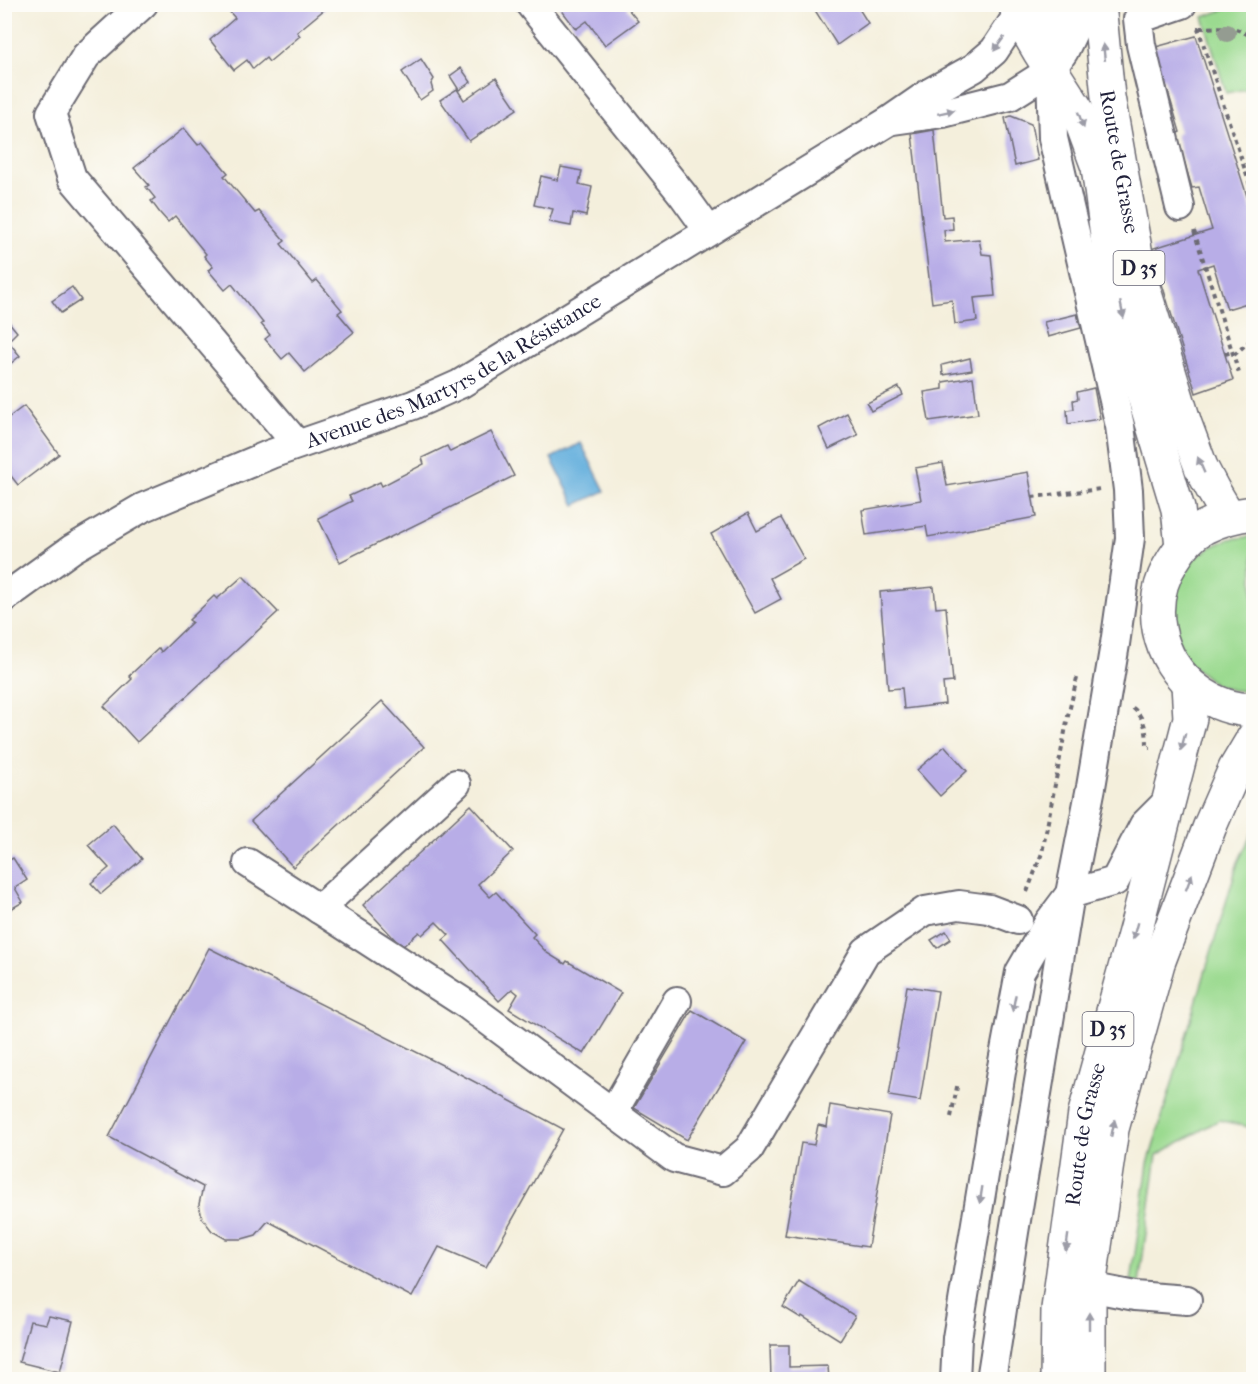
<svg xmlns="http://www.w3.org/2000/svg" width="1258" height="1384" viewBox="0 0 1258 1384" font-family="'IM FELL French Canon',serif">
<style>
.green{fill:#9bda90;stroke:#5e7e66;stroke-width:1.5}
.water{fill:#64afdd;stroke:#43688c;stroke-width:1.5}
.building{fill:#b8ade7}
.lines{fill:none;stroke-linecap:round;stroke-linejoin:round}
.minor-casing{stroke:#6c6a73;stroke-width:32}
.major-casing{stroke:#6c6a73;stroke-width:36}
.path{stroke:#6c6a73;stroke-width:4;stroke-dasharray:4.5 4.5;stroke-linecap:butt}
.minor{stroke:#fff;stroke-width:28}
.major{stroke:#fff;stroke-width:33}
.tree{fill:#949c91}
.oneway{fill:#9c9ca7}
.labels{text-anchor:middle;stroke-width:4.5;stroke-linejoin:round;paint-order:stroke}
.shield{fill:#fdfcf7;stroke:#646373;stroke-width:1.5}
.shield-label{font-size:20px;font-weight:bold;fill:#22223b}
.street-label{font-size:21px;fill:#22223b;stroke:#fdfcf7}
</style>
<rect width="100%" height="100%" fill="#fdfcf7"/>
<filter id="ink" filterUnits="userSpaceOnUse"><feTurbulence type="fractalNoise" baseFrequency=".0167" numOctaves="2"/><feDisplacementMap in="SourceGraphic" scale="12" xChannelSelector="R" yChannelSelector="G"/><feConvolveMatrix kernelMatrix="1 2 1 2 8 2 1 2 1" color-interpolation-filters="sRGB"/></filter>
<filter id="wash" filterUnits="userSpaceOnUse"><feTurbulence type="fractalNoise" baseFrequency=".008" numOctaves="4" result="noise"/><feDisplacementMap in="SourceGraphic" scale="24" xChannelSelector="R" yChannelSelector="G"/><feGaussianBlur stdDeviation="1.35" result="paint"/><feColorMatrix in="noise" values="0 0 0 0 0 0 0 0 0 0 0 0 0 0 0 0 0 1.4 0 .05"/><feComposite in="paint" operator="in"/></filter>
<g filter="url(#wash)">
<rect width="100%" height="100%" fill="#f4efdc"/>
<g class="green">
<path d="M 1240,4 L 1253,5 L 1253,88 L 1226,93 L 1203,17 Z"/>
<path d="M 1248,537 L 1253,537 L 1253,692 L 1232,690 L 1215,684 L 1187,661 L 1172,628 L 1175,590 L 1183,573 L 1195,558 L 1211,547 L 1229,539 Z"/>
<path d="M 1253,831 L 1253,1128 L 1219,1120 L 1157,1155 L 1139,1283 L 1131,1281 L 1148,1164 L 1238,862 Z"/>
</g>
<path class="water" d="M 581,443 L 605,491 L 575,505 L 551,458 Z"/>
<g id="blocks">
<g class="building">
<path d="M 233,4 L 331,4 L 297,32 L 300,36 L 269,62 L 266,58 L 253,69 L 247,60 L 234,70 L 210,40 L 235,18 L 227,9 Z"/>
<path d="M 557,4 L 633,4 L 627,8 L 638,21 L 605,45 L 587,21 L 576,29 Z"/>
<path d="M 811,4 L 856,4 L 868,23 L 837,45 Z"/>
<path d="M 1196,36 L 1254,218 L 1254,301 L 1227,309 L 1213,264 L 1198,269 L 1233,380 L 1196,393 L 1151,249 L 1212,230 L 1199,187 L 1192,188 L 1176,134 L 1180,132 L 1164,78 L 1160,80 L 1152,48 Z"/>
<path d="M 421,59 L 434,79 L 431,84 L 433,91 L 420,100 L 402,72 Z"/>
<path d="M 461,68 L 471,82 L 459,90 L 450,76 Z"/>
<path d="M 496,78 L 517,109 L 469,141 L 440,100 L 457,89 L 464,100 Z"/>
<path d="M 1011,116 L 1031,124 L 1038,160 L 1015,166 L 1005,118 Z"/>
<path d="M 184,128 L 198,145 L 202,142 L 228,173 L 224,176 L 255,213 L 259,211 L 285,241 L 281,244 L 313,283 L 317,280 L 342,310 L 338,313 L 354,332 L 305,372 L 289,353 L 282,359 L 265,339 L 270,335 L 261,324 L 263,323 L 232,284 L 225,290 L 208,270 L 213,267 L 204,256 L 206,254 L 175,216 L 168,222 L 160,213 L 151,201 L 155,198 L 146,187 L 149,185 L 134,168 Z"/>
<path d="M 934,130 L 943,217 L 952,216 L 953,229 L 944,230 L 945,242 L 979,239 L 982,254 L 991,255 L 995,296 L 974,298 L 977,321 L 955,324 L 952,300 L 932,303 L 912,134 Z"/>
<path d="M 561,167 L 582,171 L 579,184 L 592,187 L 586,216 L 573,213 L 571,226 L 549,222 L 553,209 L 534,205 L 541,176 L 558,180 Z"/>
<path d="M 72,287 L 81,300 L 61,313 L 52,301 Z"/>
<path d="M 1077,314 L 1081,328 L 1048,337 L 1044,322 Z"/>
<path d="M 8,321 L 17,332 L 8,341 L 20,356 L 4,369 L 4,324 Z"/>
<path d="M 970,358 L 972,370 L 943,375 L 942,365 Z"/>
<path d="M 973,377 L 978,414 L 929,421 L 924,392 L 943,389 L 943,382 Z"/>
<path d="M 899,387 L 903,395 L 871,411 L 867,403 Z"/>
<path d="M 1094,388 L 1100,419 L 1068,424 L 1067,410 L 1074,409 L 1073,400 L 1078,399 L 1077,392 Z"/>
<path d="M 24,406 L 59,454 L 18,485 L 4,467 L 4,421 Z"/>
<path d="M 847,413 L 858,435 L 829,449 L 819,428 Z"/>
<path d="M 491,432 L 514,476 L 340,562 L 318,518 L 352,501 L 349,496 L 380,482 L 382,486 L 424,464 L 422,458 L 447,446 L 450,452 Z"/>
<path d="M 943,463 L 947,486 L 1028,472 L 1036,517 L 928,537 L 926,526 L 866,535 L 862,510 L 921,500 L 915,468 Z"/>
<path d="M 748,513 L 757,531 L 781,518 L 804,559 L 770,578 L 781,599 L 755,613 L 711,534 Z"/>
<path d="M 243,576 L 278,612 L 137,742 L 104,706 L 132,679 L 129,676 L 159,648 L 161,652 L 192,622 L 189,620 L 214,596 L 217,599 Z"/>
<path d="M 934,587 L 936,608 L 946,607 L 953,682 L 943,683 L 945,704 L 904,709 L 902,688 L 888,689 L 880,592 Z"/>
<path d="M 382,701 L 424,747 L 293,867 L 251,821 Z"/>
<path d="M 945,746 L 967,771 L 940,796 L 917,770 Z"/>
<path d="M 471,805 L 513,851 L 478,884 L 490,897 L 496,892 L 535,934 L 532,937 L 547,953 L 565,964 L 567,961 L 621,993 L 584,1054 L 509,1009 L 518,994 L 512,989 L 499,1001 L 443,940 L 449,935 L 436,922 L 422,935 L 419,932 L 402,947 L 363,905 Z"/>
<path d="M 113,824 L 142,859 L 101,894 L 91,883 L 109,868 L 88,845 Z"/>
<path d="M 13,858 L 27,880 L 15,888 L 23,902 L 4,913 L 4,863 Z"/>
<path d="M 946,931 L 951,939 L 937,948 L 931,940 Z"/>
<path d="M 209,948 L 458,1073 L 563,1129 L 486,1267 L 439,1247 L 412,1297 L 268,1221 L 256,1235 L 242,1239 L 226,1239 L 212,1231 L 202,1218 L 199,1204 L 203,1187 L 109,1137 Z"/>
<path d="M 907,986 L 938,991 L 920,1101 L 889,1096 Z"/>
<path d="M 692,1010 L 746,1042 L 687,1140 L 634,1108 Z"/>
<path d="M 830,1105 L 890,1115 L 868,1247 L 785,1235 L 801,1143 L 814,1145 L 818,1125 L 827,1127 Z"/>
<path d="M 799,1281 L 855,1316 L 840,1340 L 802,1316 L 801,1318 L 783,1307 Z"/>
<path d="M 49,1316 L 73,1321 L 60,1372 L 19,1362 L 30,1321 L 46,1324 Z"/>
<path d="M 770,1345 L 789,1345 L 789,1367 L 828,1366 L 829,1380 L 771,1380 Z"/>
</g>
</g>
</g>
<g filter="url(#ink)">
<use href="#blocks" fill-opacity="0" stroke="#6c6a73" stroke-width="1.5"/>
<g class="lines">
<defs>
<g id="minor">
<path d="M 143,4 L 86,56 L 51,113 L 72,178 L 297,444"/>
<path d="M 530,4 L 683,195 L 709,231"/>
<path d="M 894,120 L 943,113 L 1010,96 L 1051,70 L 1064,51 L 1073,32 L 1072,4"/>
<path d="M 1180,207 L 1141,45 L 1138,19 L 1182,4"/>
<path id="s1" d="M 4,598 L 72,549 L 142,508 L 271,454 L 413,405 L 460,384 L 889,121 L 931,92 L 974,68 L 994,51 L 1025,4"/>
<path d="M 248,863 L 466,1004 L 674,1158 L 723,1171 L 749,1149 L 866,951 L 925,911 L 959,905 L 989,909 L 1018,920"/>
<path d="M 319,909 L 456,784"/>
<path d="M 613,1112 L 677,1001"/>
<path d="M 1089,1287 L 1135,1296 L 1187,1300"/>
<path d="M 955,1380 L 957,1338 L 1001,1072 L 1020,972 L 1049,922 L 1070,894 L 1115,881 L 1144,825 L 1168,801"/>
<path d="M 991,1380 L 1014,1232 L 1070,894 L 1091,787 L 1115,644 L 1130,538 L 1128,490 L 1120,426 L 1053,138 L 1049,4"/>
</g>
<g id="major">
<path d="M 1016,4 L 1018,15 L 1039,51 L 1077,110 L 1098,167 L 1110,258 L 1133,359 L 1178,509 L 1182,546"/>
<path id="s2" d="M 1099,4 L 1108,97 L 1140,277 L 1185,424 L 1201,467 L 1213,490 L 1229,517"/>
<path d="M 1254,513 C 1236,515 1220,519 1205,527 C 1191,534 1181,547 1173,560 C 1145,603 1156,660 1198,691 C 1214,703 1233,710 1254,710"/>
<path id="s3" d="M 1057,1380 L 1058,1309 L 1085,1113 L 1136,928 L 1190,718 L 1188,684"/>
<path d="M 1089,1380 L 1089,1287 L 1112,1129 L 1158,963 L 1210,826 L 1235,769 L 1254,737"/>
</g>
</defs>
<use href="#minor" class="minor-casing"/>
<use href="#major" class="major-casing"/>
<g class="path">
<path d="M 1197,28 L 1198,28 L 1254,197"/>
<path d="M 1200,28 C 1227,28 1229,23 1254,38"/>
<path d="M 1247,201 L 1254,199"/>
<path d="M 1194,231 L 1239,373"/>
<path d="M 1225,354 L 1233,352"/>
<path d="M 1234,355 L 1254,337"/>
<path d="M 1032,497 L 1100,489"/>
<path d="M 1133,708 C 1145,718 1147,732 1147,747 L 1150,747"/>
<path d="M 1027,892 L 1042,853 L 1068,716 L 1077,678"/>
<path d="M 951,1117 L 958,1082"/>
</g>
<use href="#minor" class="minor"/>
<use href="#major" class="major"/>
</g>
<circle class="tree" cx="1227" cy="33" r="9"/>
<defs><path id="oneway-solid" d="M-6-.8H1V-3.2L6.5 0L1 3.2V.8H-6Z" transform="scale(1.5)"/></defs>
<g class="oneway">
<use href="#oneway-solid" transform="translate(999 44) rotate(126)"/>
<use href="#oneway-solid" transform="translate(1104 52) rotate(-96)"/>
<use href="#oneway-solid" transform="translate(946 112) rotate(-12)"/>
<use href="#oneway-solid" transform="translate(1081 120) rotate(70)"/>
<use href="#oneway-solid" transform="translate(1122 310) rotate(78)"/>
<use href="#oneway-solid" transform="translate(1201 465) rotate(-113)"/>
<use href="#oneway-solid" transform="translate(1183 742) rotate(105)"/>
<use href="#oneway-solid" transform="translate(1189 882) rotate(-69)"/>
<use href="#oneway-solid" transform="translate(1135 931) rotate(105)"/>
<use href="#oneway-solid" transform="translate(1014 1003) rotate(101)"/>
<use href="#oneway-solid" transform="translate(1113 1128) rotate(-78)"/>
<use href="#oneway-solid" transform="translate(981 1195) rotate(99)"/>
<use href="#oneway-solid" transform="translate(1067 1243) rotate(98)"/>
<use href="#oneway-solid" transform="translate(1089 1321) rotate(-90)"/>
</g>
</g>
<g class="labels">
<g class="shield">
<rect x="1113.5" y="251" width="51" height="34" rx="4.5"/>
<rect x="1082.5" y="1012" width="51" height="34" rx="4.5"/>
</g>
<g class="shield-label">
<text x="1139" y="275">D 35</text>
<text x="1108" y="1036">D 35</text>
</g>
<g class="street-label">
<text dy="7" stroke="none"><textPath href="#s2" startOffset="159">Route de Grasse</textPath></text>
<text dy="7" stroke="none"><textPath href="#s1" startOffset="506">Avenue des Martyrs de la Résistance</textPath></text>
<text dy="7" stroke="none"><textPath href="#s3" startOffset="248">Route de Grasse</textPath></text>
</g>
</g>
<rect width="1258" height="1384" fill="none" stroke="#fdfcf7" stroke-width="24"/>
</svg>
